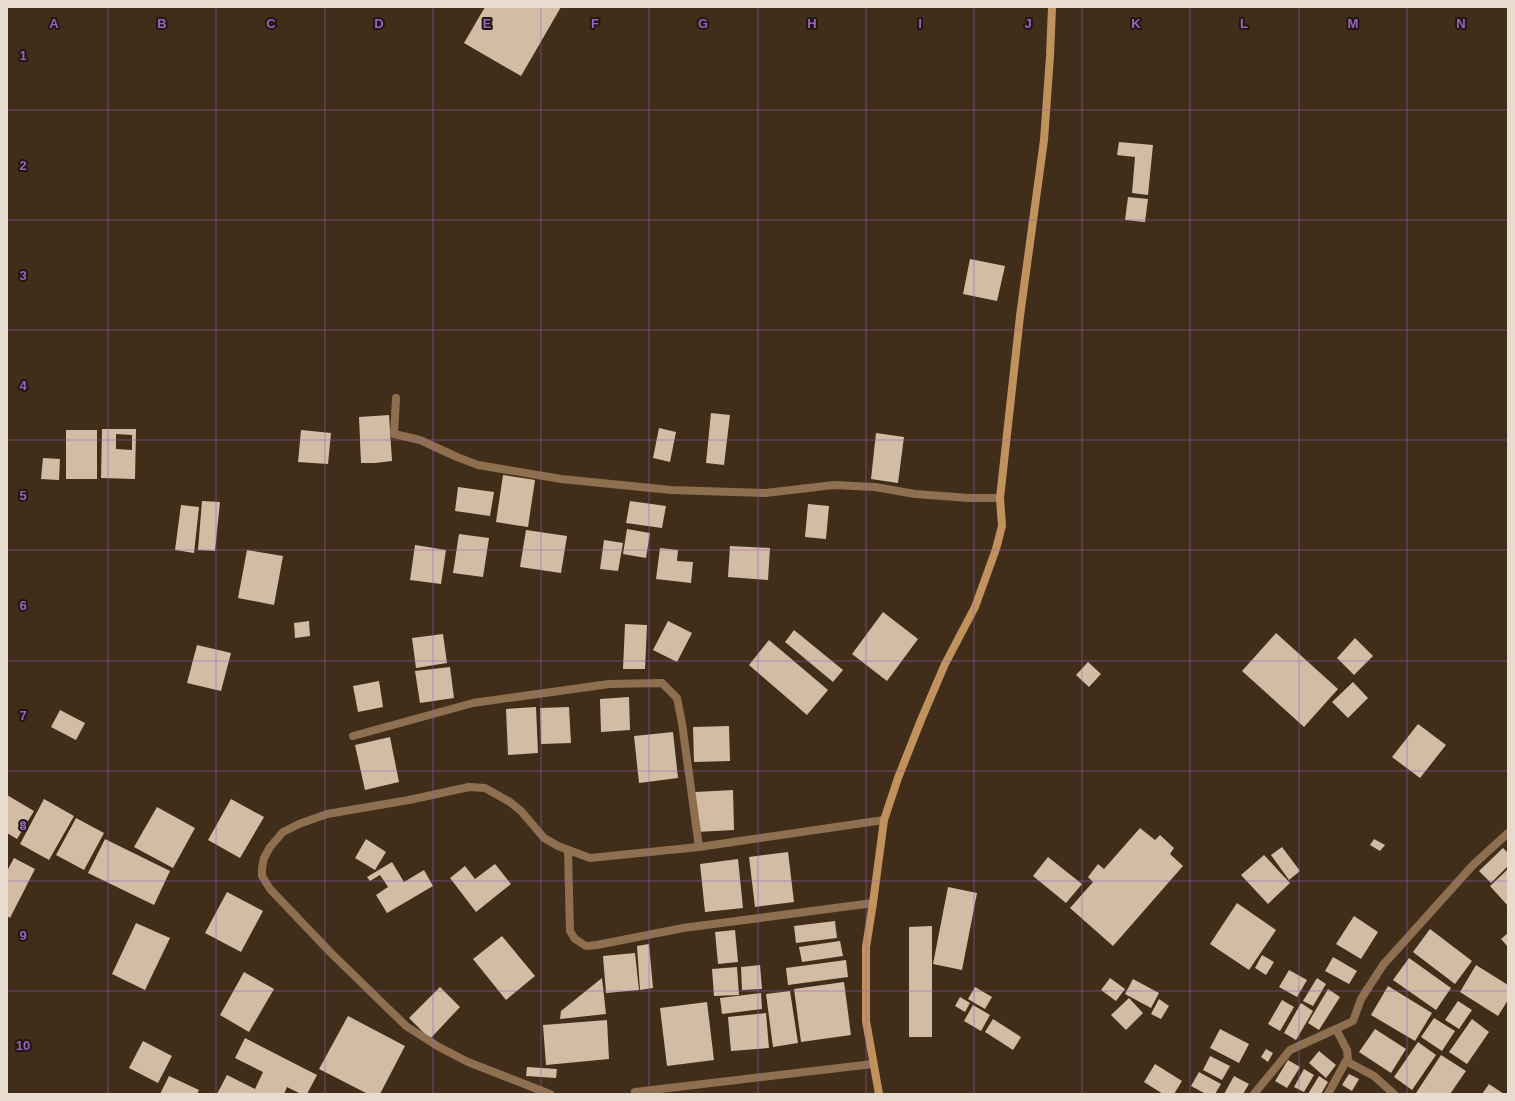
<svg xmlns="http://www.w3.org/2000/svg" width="1515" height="1101" viewBox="0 0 1515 1101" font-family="Arial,sans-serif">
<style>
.building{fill:#d3bca4;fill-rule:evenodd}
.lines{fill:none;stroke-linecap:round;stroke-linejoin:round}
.street{stroke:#8e7050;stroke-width:8}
.secondary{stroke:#c2925d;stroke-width:8}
.grid{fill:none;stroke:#9c61c4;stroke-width:1;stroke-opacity:0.55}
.grid-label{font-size:13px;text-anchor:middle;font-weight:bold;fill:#9c61c4;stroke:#211810;stroke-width:4;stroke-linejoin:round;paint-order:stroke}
</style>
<rect width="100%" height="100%" fill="#402e1a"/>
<g class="building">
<path d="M 485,7 L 561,7 L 521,76 L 464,43 Z"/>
<path d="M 1119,142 L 1153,145 L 1148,195 L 1132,193 L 1135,157 L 1117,155 Z"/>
<path d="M 1128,197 L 1148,199 L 1145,222 L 1125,220 Z"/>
<path d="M 970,259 L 1005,266 L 997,301 L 963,294 Z"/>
<path d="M 711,413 L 730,415 L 724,465 L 706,463 Z"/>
<path d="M 389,415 L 392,461 L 375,463 L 361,463 L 359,417 Z"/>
<path d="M 659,428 L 676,432 L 670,462 L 653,458 Z"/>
<path d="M 102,429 L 136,429 L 135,479 L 101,478 ZM 116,434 L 132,435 L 132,450 L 116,449 Z"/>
<rect x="66" y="430" width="31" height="49"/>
<path d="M 301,430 L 331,433 L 328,464 L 298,462 Z"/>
<path d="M 876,433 L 904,437 L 898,483 L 871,479 Z"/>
<path d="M 43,458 L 60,459 L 59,480 L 41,479 Z"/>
<path d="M 503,475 L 535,480 L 528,527 L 496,522 Z"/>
<path d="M 458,487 L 494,492 L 490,516 L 455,511 Z"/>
<path d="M 202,501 L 220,502 L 215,551 L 198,550 Z"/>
<path d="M 630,501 L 666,506 L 662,528 L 626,523 Z"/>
<path d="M 808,504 L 829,506 L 826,539 L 805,537 Z"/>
<path d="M 181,505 L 199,507 L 194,553 L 175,550 Z"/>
<path d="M 627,529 L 650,533 L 646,558 L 623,554 Z"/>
<path d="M 526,530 L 567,536 L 561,573 L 520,567 Z"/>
<path d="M 459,534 L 489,538 L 483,577 L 453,573 Z"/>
<path d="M 604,540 L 623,543 L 618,571 L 600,569 Z"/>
<path d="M 415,545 L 446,550 L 441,584 L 410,580 Z"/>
<path d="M 730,546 L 770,548 L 768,580 L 728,577 Z"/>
<path d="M 660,548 L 678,550 L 677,561 L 693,562 L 691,583 L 656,579 Z"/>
<path d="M 247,550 L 283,556 L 274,605 L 238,598 Z"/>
<path d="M 883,612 L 918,639 L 887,681 L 852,654 Z"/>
<path d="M 309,621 L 310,636 L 295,638 L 294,623 Z"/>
<path d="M 668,621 L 692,633 L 677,662 L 653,650 Z"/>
<path d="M 625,624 L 647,625 L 645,669 L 623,669 Z"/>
<path d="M 794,630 L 843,670 L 833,682 L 785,642 Z"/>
<path d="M 1276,633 L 1338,689 L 1304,727 L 1242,671 Z"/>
<path d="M 443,634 L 447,663 L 416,668 L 412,638 Z"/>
<path d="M 1355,638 L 1373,656 L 1354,675 L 1337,658 Z"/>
<path d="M 769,640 L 828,690 L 807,715 L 749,665 Z"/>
<path d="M 197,645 L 231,653 L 221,691 L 187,683 Z"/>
<path d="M 1088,662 L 1101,674 L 1089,687 L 1076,675 Z"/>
<path d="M 450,667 L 454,698 L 420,703 L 415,671 Z"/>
<path d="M 379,681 L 383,707 L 358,712 L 353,686 Z"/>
<path d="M 1353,682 L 1368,698 L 1348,718 L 1332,702 Z"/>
<path d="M 629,697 L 630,730 L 601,732 L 600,699 Z"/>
<path d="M 536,707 L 538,753 L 508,755 L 506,709 Z"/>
<path d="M 569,707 L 571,743 L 541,744 L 540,708 Z"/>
<path d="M 60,710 L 85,723 L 76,740 L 51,727 Z"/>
<path d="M 1418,724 L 1446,745 L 1420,778 L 1392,757 Z"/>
<path d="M 729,726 L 730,761 L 694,762 L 693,727 Z"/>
<path d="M 673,732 L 678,778 L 639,783 L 634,736 Z"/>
<path d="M 390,737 L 399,782 L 365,790 L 355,745 Z"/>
<path d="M 733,790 L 734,830 L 696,832 L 695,792 Z"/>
<path d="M 7,795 L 34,811 L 17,839 L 7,833 Z"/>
<path d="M 44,799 L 74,816 L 49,860 L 20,844 Z"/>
<path d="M 231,799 L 264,817 L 240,858 L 208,840 Z"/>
<path d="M 157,807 L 195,828 L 173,868 L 134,847 Z"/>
<path d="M 76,818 L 104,833 L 84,870 L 56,855 Z"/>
<path d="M 1140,828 L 1155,840 L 1160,835 L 1174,848 L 1170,854 L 1183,866 L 1113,946 L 1070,908 L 1093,882 L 1088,877 L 1098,864 L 1104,869 Z"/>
<path d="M 105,839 L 170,871 L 154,905 L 88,873 Z"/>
<path d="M 366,839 L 386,852 L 375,870 L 355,858 Z"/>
<path d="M 1374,839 L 1385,845 L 1380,851 L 1370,845 Z"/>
<path d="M 1282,847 L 1300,871 L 1289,880 L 1271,855 Z"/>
<path d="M 1503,848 L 1508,853 L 1508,866 L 1491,883 L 1479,871 Z"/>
<path d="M 788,852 L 794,902 L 755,907 L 749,857 Z"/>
<path d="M 1264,855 L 1290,883 L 1268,904 L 1241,875 Z"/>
<path d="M 1048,857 L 1082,884 L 1066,903 L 1033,876 Z"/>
<path d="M 14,858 L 35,869 L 10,918 L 7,916 L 7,871 Z"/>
<path d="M 738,859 L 743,908 L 705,912 L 700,864 Z"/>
<path d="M 392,862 L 404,882 L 424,870 L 433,886 L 387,913 L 376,895 L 388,887 L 380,875 L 370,881 L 367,877 Z"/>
<path d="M 495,864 L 511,884 L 476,912 L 450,878 L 465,866 L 475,879 Z"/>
<path d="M 1508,869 L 1508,906 L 1490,886 Z"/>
<path d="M 948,887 L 977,893 L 962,970 L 933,964 Z"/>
<path d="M 227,892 L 263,911 L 241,952 L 205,933 Z"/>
<path d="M 1237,903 L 1276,930 L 1249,970 L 1210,944 Z"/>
<path d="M 1354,916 L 1378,932 L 1361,959 L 1336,944 Z"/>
<path d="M 835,921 L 837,938 L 796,943 L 794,926 Z"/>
<path d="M 136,923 L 170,938 L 145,990 L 112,974 Z"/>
<path d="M 932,926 L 932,1037 L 909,1037 L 909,927 Z"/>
<path d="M 1430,929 L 1472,961 L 1455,984 L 1413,952 Z"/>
<path d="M 735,930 L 738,962 L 718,964 L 715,932 Z"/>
<path d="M 1508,933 L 1508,947 L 1501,939 Z"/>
<path d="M 502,936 L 535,976 L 506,1000 L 473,959 Z"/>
<path d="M 840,941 L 843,956 L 802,962 L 799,947 Z"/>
<path d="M 649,944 L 653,988 L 640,990 L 637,946 Z"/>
<path d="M 635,953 L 639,990 L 606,993 L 603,956 Z"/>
<path d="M 1262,955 L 1274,962 L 1266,975 L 1255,968 Z"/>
<path d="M 1333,957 L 1357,971 L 1349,984 L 1325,971 Z"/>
<path d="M 1409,958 L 1451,988 L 1436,1010 L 1393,980 Z"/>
<path d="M 846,960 L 848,977 L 788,985 L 786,968 Z"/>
<path d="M 760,965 L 762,989 L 742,990 L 741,967 Z"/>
<path d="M 1476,965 L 1508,985 L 1508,1000 L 1498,1016 L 1460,992 Z"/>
<path d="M 737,967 L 739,995 L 714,996 L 712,969 Z"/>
<path d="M 1289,970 L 1307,980 L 1297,997 L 1279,987 Z"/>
<path d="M 244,972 L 274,989 L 249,1032 L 220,1015 Z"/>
<path d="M 602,978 L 606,1014 L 560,1019 L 561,1011 Z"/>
<path d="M 1110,978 L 1125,989 L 1116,1001 L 1101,990 Z"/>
<path d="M 1317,978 L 1326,984 L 1313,1006 L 1303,1001 Z"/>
<path d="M 1133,979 L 1159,993 L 1151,1008 L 1125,994 Z"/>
<path d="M 844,982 L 851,1035 L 801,1042 L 794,989 Z"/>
<path d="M 1388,986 L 1432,1013 L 1415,1041 L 1371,1015 Z"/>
<path d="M 440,987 L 460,1007 L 430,1039 L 409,1018 Z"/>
<path d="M 975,987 L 992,997 L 985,1009 L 968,999 Z"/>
<path d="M 1328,989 L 1340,997 L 1319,1030 L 1308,1023 Z"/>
<path d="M 790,991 L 798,1043 L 773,1047 L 766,994 Z"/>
<path d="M 761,993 L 762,1009 L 722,1014 L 720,998 Z"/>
<path d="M 960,997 L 970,1003 L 965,1012 L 955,1006 Z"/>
<path d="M 1129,998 L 1143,1013 L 1126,1030 L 1111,1015 Z"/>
<path d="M 1159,999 L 1169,1006 L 1161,1019 L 1151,1014 Z"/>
<path d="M 1282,1000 L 1294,1007 L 1280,1031 L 1268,1024 Z"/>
<path d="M 1458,1001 L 1472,1010 L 1459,1029 L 1445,1020 Z"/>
<path d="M 707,1002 L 714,1060 L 667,1066 L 660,1008 Z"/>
<path d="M 1301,1003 L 1313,1011 L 1296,1040 L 1284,1033 Z"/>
<path d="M 973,1005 L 990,1015 L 981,1031 L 964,1021 Z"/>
<path d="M 766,1013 L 769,1048 L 731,1051 L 728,1017 Z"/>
<path d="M 348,1016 L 405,1046 L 380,1094 L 368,1094 L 319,1069 Z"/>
<path d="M 1434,1018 L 1455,1031 L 1442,1051 L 1421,1037 Z"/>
<path d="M 993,1019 L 1021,1037 L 1013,1050 L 985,1032 Z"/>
<path d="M 1472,1019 L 1489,1032 L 1467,1064 L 1449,1052 Z"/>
<path d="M 607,1020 L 609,1059 L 546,1065 L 543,1025 Z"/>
<path d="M 1220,1029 L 1249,1044 L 1239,1063 L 1210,1048 Z"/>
<path d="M 1375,1029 L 1406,1049 L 1391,1073 L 1359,1052 Z"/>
<path d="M 245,1038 L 317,1075 L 307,1094 L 301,1094 L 287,1087 L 284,1094 L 217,1094 L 227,1075 L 255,1089 L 263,1072 L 235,1058 Z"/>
<path d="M 143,1041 L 172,1056 L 158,1083 L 129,1068 Z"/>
<path d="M 1418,1042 L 1436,1055 L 1412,1090 L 1394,1077 Z"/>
<path d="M 1266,1049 L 1273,1053 L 1268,1062 L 1261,1057 Z"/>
<path d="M 1319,1051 L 1336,1065 L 1326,1078 L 1309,1063 Z"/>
<path d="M 1441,1055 L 1466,1071 L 1450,1094 L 1418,1094 L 1416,1093 Z"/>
<path d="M 1210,1056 L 1230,1066 L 1222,1080 L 1203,1070 Z"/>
<path d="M 1288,1060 L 1300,1067 L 1287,1088 L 1275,1081 Z"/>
<path d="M 1155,1064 L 1182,1081 L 1174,1094 L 1163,1094 L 1144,1082 Z"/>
<path d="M 527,1067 L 557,1069 L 556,1078 L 526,1076 Z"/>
<path d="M 1304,1069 L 1314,1075 L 1304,1092 L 1294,1087 Z"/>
<path d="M 1199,1072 L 1221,1084 L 1215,1094 L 1206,1094 L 1191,1086 Z"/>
<path d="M 1349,1074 L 1359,1079 L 1352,1091 L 1342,1085 Z"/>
<path d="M 169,1076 L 199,1090 L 197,1094 L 160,1094 Z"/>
<path d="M 1234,1076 L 1249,1084 L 1243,1094 L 1224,1094 Z"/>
<path d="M 1319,1076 L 1328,1082 L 1321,1094 L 1308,1094 Z"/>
<path d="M 1489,1084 L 1504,1094 L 1482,1094 Z"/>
</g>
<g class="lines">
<g class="street">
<path d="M 396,398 L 394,434 L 420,440 L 457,457 L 478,465 L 561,479 L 671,490 L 765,493 L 834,485 L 875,487 L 915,494 L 969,498 L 1000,498"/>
<path d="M 353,736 L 473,703 L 609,684 L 662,683 L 677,698 L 682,723 L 699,847"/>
<path d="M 568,850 L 570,931 L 575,939 L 586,946 L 597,945 L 683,928 L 873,903"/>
<path d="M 635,1092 L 873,1064"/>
<path d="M 550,1094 L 468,1062 L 439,1047 L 406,1026 L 331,953 L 270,889 L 262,876 L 262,868 L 264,858 L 270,847 L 283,832 L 299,824 L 327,814 L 409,800 L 469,787 L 485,788 L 510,802 L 521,811 L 544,838 L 558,846 L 590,858 L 699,847 L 884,820"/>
<path d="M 1254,1094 L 1290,1050 L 1336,1029"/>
<path d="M 1328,1094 L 1346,1061"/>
<path d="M 1394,1094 L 1374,1076 L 1346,1061 L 1348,1060 L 1347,1050 L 1336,1029 L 1353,1021 L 1361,999 L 1383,965 L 1473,865 L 1508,833"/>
</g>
<path class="secondary" d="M 879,1094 L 866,1021 L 866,947 L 873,903 L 884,820 L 898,778 L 921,720 L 945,664 L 975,607 L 996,549 L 1002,526 L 1000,498 L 1020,316 L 1044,140 L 1050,56 L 1052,7"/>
</g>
<path class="grid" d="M 108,7 L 108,1094M 216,7 L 216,1094M 325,7 L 325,1094M 433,7 L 433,1094M 541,7 L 541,1094M 649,7 L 649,1094M 758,7 L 758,1094M 866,7 L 866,1094M 974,7 L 974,1094M 1082,7 L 1082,1094M 1190,7 L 1190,1094M 1299,7 L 1299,1094M 1407,7 L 1407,1094M 7,110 L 1508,110M 7,220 L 1508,220M 7,330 L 1508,330M 7,440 L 1508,440M 7,550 L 1508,550M 7,661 L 1508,661M 7,771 L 1508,771M 7,881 L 1508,881M 7,991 L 1508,991"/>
<g class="grid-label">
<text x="54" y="28">A</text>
<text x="162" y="28">B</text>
<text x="271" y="28">C</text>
<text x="379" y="28">D</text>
<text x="487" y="28">E</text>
<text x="595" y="28">F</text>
<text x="703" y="28">G</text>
<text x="812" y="28">H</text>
<text x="920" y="28">I</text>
<text x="1028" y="28">J</text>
<text x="1136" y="28">K</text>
<text x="1244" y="28">L</text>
<text x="1353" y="28">M</text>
<text x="1461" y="28">N</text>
<text x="23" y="60">1</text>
<text x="23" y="170">2</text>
<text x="23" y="280">3</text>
<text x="23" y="390">4</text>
<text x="23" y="500">5</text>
<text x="23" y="610">6</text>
<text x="23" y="720">7</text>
<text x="23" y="830">8</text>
<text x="23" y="940">9</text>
<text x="23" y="1050">10</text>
</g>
<rect width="1515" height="1101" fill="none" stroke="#e8dcd0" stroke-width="16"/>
</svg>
